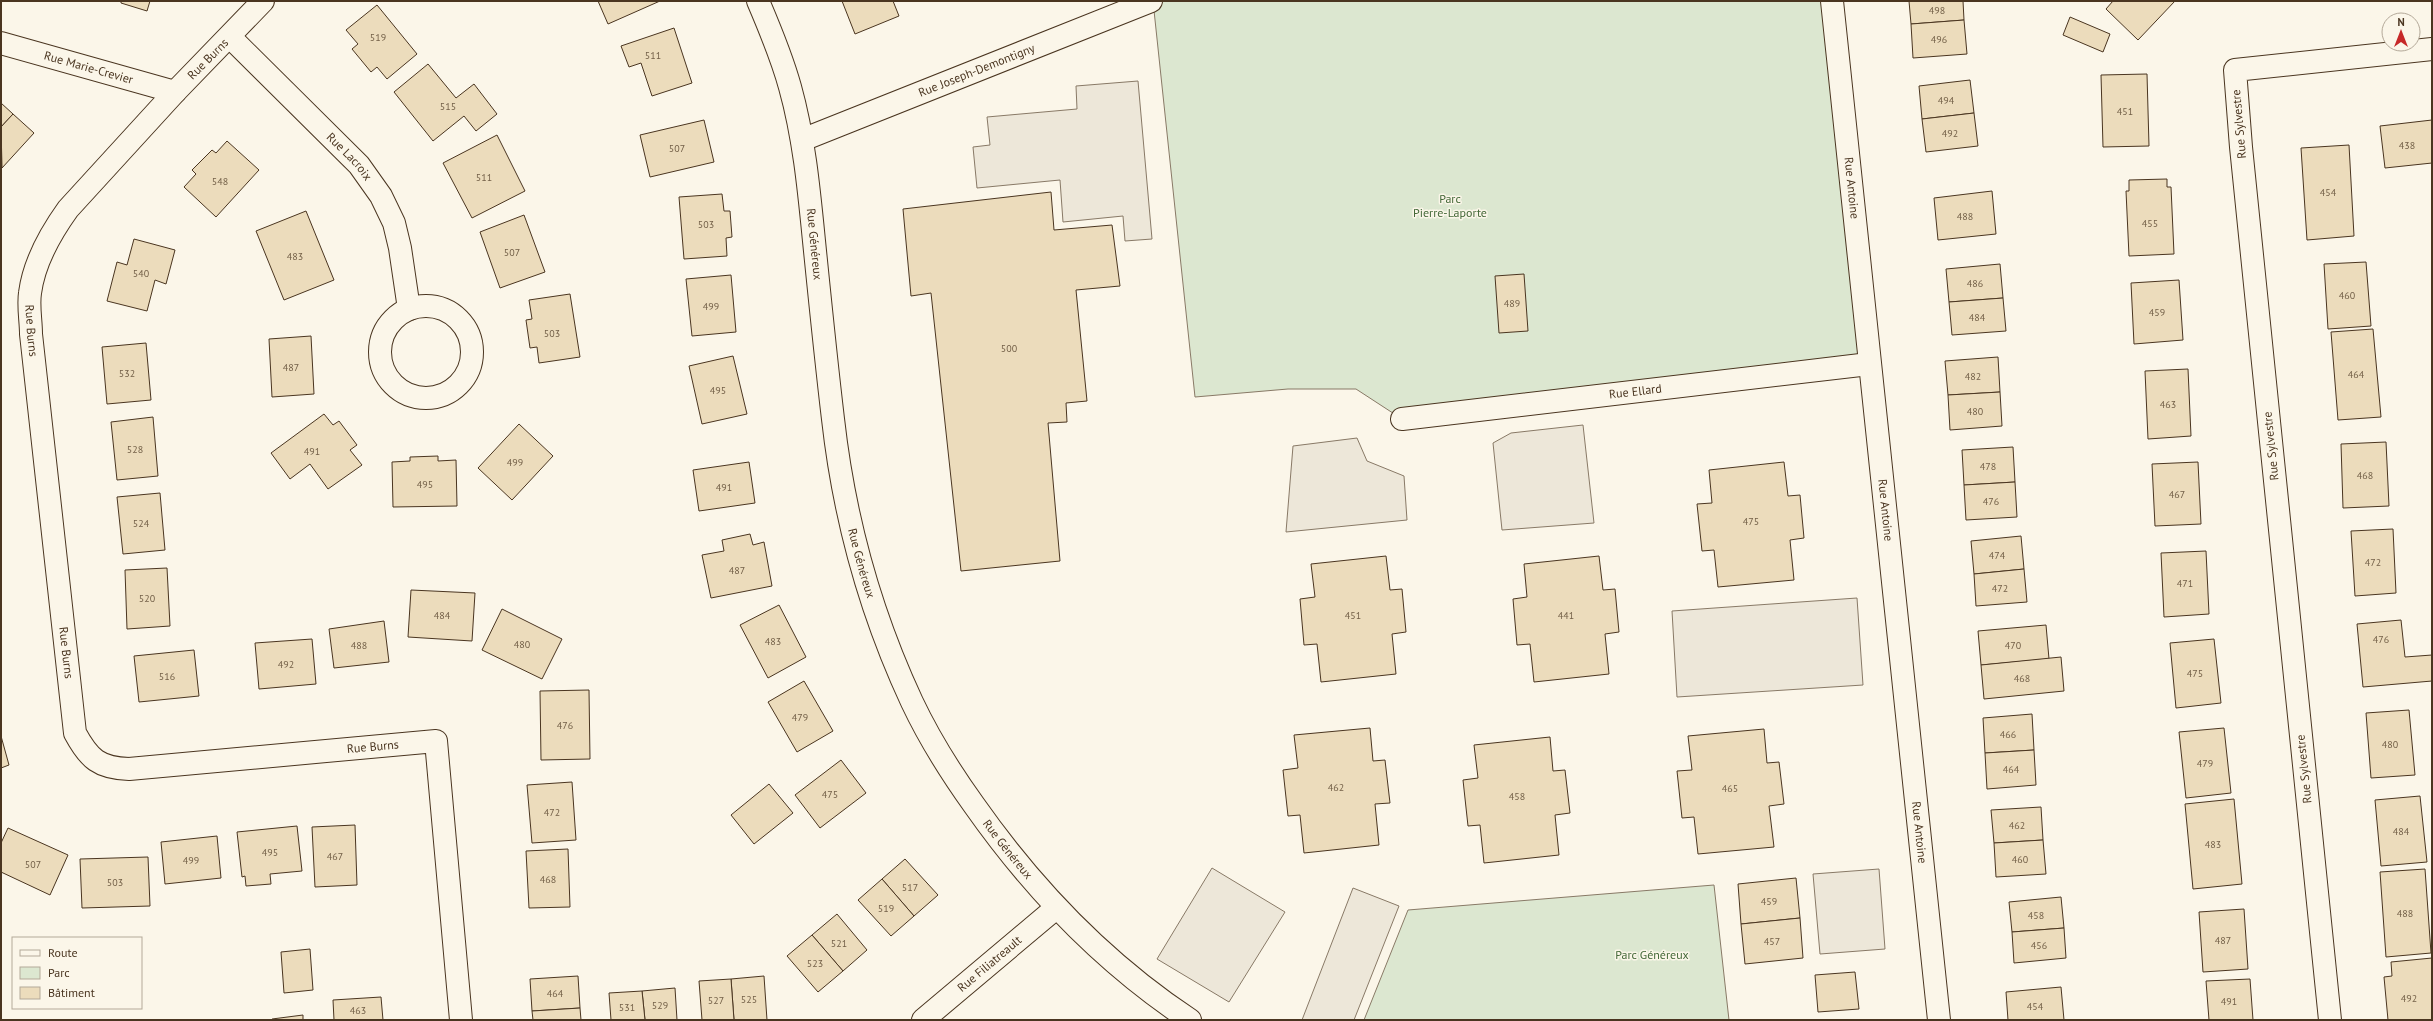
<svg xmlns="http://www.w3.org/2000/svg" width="2433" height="1021" viewBox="0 0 2433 1021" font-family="'PT Sans',sans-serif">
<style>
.green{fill:#dce7d0;stroke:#887966}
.parking{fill:#ede7d9;stroke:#887966}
.building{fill:#ecdcbc;stroke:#4a3520}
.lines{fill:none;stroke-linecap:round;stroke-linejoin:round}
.street-casing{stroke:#4a3520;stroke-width:24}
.street{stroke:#fbf6e9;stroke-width:22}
.labels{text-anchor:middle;stroke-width:3;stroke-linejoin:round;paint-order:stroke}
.number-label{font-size:10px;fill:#725f47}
.street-label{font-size:12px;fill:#4a3520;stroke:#fbf6e9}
.park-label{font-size:12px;fill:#436837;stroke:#fbf6e9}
</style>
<rect width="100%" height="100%" fill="#fbf6e9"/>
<g class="green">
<path d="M 1153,1 L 1832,1 L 1869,364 L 1402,419 L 1356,389 L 1288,389 L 1195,397 Z"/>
<path d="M 1714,885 L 1729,1020 L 1364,1020 L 1408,910 Z"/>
</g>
<g class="parking">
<path d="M 1138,81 L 1152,239 L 1125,241 L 1123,216 L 1063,222 L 1060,180 L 977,188 L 973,147 L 990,145 L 987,117 L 1077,109 L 1076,86 Z"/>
<path d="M 1583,425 L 1594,523 L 1502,530 L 1493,443 L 1511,433 Z"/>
<path d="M 1357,438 L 1367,461 L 1404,476 L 1407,520 L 1286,532 L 1293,446 Z"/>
<path d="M 1857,598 L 1863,685 L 1677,697 L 1672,611 Z"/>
<path d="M 1212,868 L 1285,912 L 1229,1002 L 1157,959 Z"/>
<path d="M 1879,869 L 1885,949 L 1820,954 L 1813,874 Z"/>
<path d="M 1353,888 L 1399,906 L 1354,1020 L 1302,1020 Z"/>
</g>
<g class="building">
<path d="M 121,1 L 150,1 L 147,11 L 121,3 Z"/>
<path d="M 598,1 L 660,1 L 608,24 Z"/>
<path d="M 842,1 L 893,1 L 899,16 L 855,34 Z"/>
<path d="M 1909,1 L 1963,1 L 1964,20 L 1911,24 Z"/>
<path d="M 2113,1 L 2175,1 L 2138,40 L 2106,9 Z"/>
<path d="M 377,5 L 417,54 L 387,79 L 377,67 L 371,72 L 352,49 L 358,44 L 346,30 Z"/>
<path d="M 2070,17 L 2110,34 L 2103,52 L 2063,35 Z"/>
<path d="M 1964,20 L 1967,54 L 1913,58 L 1911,24 Z"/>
<path d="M 674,28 L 692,83 L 652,96 L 641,63 L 629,67 L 621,46 Z"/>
<path d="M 428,64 L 456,98 L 474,84 L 497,114 L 476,131 L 464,116 L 433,141 L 394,92 Z"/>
<path d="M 2147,74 L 2149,146 L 2103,147 L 2101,75 Z"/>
<path d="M 1970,80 L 1974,113 L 1922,119 L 1919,86 Z"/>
<path d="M 1,103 L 13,114 L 1,127 Z"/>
<path d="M 1974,113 L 1978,146 L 1926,152 L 1922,119 Z"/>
<path d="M 13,114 L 34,133 L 2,168 L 1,127 Z"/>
<path d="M 704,120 L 714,162 L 650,177 L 640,135 Z"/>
<path d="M 2432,120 L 2432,163 L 2385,168 L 2380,126 Z"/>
<path d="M 497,135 L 525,191 L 472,218 L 443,163 Z"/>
<path d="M 227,141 L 259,170 L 216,217 L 184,187 L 196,174 L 192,170 L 212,150 L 216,153 Z"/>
<path d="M 2349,145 L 2354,236 L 2307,240 L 2301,148 Z"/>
<path d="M 2167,179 L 2167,187 L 2171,187 L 2174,254 L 2129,256 L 2126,191 L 2129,191 L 2129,180 Z"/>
<path d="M 1992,191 L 1996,234 L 1938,240 L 1934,198 Z"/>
<path d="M 1051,192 L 1054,230 L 1112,225 L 1120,286 L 1076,290 L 1087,401 L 1066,403 L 1067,422 L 1048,423 L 1060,561 L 961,571 L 931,293 L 911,296 L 903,209 Z"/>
<path d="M 722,194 L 724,211 L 730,211 L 732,237 L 726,238 L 727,256 L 684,259 L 679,197 Z"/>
<path d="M 306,211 L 334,280 L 284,300 L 256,231 Z"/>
<path d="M 524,215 L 545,272 L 500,288 L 480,232 Z"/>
<path d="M 134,239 L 175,250 L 166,284 L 155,280 L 147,311 L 107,301 L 117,262 L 127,265 Z"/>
<path d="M 2366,262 L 2371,326 L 2328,329 L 2324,264 Z"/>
<path d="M 2000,264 L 2003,298 L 1949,302 L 1946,269 Z"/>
<path d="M 1524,274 L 1528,331 L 1499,333 L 1495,276 Z"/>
<path d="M 731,275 L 736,332 L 692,336 L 686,279 Z"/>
<path d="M 2179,280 L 2183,340 L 2134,344 L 2131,283 Z"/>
<path d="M 570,294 L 580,357 L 539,363 L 537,347 L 530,348 L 526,320 L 532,319 L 529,300 Z"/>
<path d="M 2003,298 L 2006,331 L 1952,335 L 1949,302 Z"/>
<path d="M 2373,329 L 2381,417 L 2338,420 L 2331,332 Z"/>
<path d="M 311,336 L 314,394 L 272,397 L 269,339 Z"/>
<path d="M 146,343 L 151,400 L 107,404 L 102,347 Z"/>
<path d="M 733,356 L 747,414 L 702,424 L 689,366 Z"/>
<path d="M 1998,357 L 2000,392 L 1948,395 L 1945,361 Z"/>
<path d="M 2188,369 L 2191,436 L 2148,439 L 2145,371 Z"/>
<path d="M 2000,392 L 2002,426 L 1950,430 L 1948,395 Z"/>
<path d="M 324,414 L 333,425 L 339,421 L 357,445 L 350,450 L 362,465 L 328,489 L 310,464 L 290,479 L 271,453 Z"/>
<path d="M 153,417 L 158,476 L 117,480 L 111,422 Z"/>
<path d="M 519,424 L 553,456 L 512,500 L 478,468 Z"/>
<path d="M 2386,442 L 2389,506 L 2343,508 L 2341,444 Z"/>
<path d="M 2013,447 L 2015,482 L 1964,485 L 1962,450 Z"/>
<path d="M 438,456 L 438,461 L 456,460 L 457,506 L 393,507 L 392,462 L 410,461 L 410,457 Z"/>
<path d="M 749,462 L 755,503 L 699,511 L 693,470 Z"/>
<path d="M 1784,462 L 1788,496 L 1800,495 L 1804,538 L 1790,540 L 1794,580 L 1718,587 L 1714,550 L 1702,551 L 1697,504 L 1712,503 L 1709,470 Z"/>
<path d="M 2198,462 L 2201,524 L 2155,526 L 2152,464 Z"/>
<path d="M 2015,482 L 2017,517 L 1966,520 L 1964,485 Z"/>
<path d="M 160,493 L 165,550 L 123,554 L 117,497 Z"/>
<path d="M 2393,529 L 2396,593 L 2355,596 L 2351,531 Z"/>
<path d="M 750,534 L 753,545 L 764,542 L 772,586 L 711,598 L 702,555 L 724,551 L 722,540 Z"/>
<path d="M 2021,536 L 2024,569 L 1974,574 L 1971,541 Z"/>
<path d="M 2206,551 L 2209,614 L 2164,617 L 2161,553 Z"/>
<path d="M 1386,556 L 1390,590 L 1402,589 L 1406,632 L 1392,634 L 1396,674 L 1321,682 L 1317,644 L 1304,645 L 1300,599 L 1315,597 L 1311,564 Z"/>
<path d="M 1599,556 L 1603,590 L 1615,589 L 1619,632 L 1605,634 L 1609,674 L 1534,682 L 1530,644 L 1517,645 L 1513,599 L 1527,597 L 1524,564 Z"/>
<path d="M 167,568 L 170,626 L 127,629 L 125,570 Z"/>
<path d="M 2024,569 L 2027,602 L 1976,606 L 1974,574 Z"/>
<path d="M 411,590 L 475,593 L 472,641 L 408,637 Z"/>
<path d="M 779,605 L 806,657 L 768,678 L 740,625 Z"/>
<path d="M 502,609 L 562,639 L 542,679 L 482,650 Z"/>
<path d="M 2401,620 L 2405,657 L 2432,655 L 2432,681 L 2363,687 L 2357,624 Z"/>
<path d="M 384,621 L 389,662 L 334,668 L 329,629 Z"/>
<path d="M 2046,625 L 2049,659 L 1981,665 L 1978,631 Z"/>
<path d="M 312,639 L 316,684 L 259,689 L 255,643 Z"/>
<path d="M 2214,639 L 2221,703 L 2176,708 L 2170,643 Z"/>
<path d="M 194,650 L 199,696 L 139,702 L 134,656 Z"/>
<path d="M 2061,657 L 2064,691 L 1984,699 L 1981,665 Z"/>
<path d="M 804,681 L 833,731 L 797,752 L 768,702 Z"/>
<path d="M 589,690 L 590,759 L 541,760 L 540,691 Z"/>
<path d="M 2409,710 L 2415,775 L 2371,778 L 2366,713 Z"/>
<path d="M 2032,714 L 2034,750 L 1985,753 L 1983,718 Z"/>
<path d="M 1370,728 L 1373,761 L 1385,760 L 1390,803 L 1375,804 L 1379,845 L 1304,853 L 1300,815 L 1288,816 L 1283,770 L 1298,768 L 1294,735 Z"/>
<path d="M 2224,728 L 2231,793 L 2186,798 L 2179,732 Z"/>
<path d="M 1764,729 L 1767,763 L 1779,762 L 1784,804 L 1769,806 L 1774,847 L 1698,854 L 1694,817 L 1682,818 L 1677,771 L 1692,770 L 1688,736 Z"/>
<path d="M 1,736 L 9,765 L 1,768 Z"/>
<path d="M 1550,737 L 1553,771 L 1565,770 L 1570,813 L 1555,815 L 1559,855 L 1484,863 L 1480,825 L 1468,826 L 1463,780 L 1478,778 L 1474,745 Z"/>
<path d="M 2034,750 L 2036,785 L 1987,789 L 1985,753 Z"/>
<path d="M 841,760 L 866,793 L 820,828 L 795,795 Z"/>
<path d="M 572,782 L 576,840 L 532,843 L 527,785 Z"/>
<path d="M 769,784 L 793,813 L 754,844 L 731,815 Z"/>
<path d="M 2420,796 L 2427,862 L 2381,866 L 2375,800 Z"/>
<path d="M 2234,799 L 2242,884 L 2193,889 L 2185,804 Z"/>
<path d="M 2041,807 L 2043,840 L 1994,843 L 1991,810 Z"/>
<path d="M 355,825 L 357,885 L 315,887 L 312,827 Z"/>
<path d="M 297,826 L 302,871 L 270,874 L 271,884 L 246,886 L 245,876 L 242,877 L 237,832 Z"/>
<path d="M 8,828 L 68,855 L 50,895 L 1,872 L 1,843 Z"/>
<path d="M 217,836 L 221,878 L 165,884 L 161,842 Z"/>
<path d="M 2043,840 L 2046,874 L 1996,877 L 1994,843 Z"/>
<path d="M 568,849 L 570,907 L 529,908 L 526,851 Z"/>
<path d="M 148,857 L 150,906 L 82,908 L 80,859 Z"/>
<path d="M 905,859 L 938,895 L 914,916 L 882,879 Z"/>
<path d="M 2425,869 L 2431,953 L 2386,957 L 2380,872 Z"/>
<path d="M 1796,878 L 1800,918 L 1741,924 L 1738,884 Z"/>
<path d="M 882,879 L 914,916 L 891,936 L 858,900 Z"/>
<path d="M 2061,897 L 2064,928 L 2012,932 L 2009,902 Z"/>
<path d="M 2244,909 L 2248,969 L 2203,972 L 2199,912 Z"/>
<path d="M 837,914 L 867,950 L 843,971 L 812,935 Z"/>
<path d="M 1800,918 L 1803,958 L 1745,964 L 1741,924 Z"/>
<path d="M 2064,928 L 2066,958 L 2014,963 L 2012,932 Z"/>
<path d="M 812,935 L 843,971 L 818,992 L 787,956 Z"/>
<path d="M 310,949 L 313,990 L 284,993 L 281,952 Z"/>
<path d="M 2432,958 L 2432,1020 L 2388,1020 L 2384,977 L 2392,976 L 2391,962 Z"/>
<path d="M 1855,972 L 1859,1009 L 1818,1012 L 1815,975 Z"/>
<path d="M 578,976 L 580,1008 L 532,1011 L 530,979 Z"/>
<path d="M 764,976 L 767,1020 L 734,1020 L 731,979 Z"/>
<path d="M 731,979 L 734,1020 L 702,1020 L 699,981 Z"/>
<path d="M 2250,979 L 2253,1020 L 2209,1020 L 2206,981 Z"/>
<path d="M 2061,987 L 2064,1020 L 2008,1020 L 2006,992 Z"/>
<path d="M 675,988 L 677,1020 L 645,1020 L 642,991 Z"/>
<path d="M 642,991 L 645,1020 L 611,1020 L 609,993 Z"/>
<path d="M 381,997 L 383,1020 L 334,1020 L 333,1000 Z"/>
<path d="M 580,1008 L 581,1020 L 533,1020 L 532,1011 Z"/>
<path d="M 303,1015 L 303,1020 L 272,1020 L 272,1019 Z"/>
</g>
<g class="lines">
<defs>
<g id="street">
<path id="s1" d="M 263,1 L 175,92 L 68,209 C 50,234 34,262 30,293 C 28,306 31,321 31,334 L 75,733 C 89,759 99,768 129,769 L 436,741 L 461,1020"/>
<path id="s2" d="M 758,1 C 770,29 782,58 790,87 C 804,137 809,190 814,241 C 820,301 826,360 833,419 C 844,517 870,612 912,702 C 929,738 951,773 974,805 C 1033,889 1104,963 1190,1020"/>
<path id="s3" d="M 1832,1 L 1939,1020"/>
<path id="s4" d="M 230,37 L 359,165 L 381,196 L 394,223 L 400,248 L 409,309"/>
<path id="s5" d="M 1,43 L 175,92"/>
<path id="s6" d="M 802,140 L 1151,1"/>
<circle cx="426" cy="352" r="46"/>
<path id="s7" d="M 1402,419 L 1869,364"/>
<path id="s8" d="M 923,1020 L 1056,908"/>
<path d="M 2330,1020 L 2241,147 L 2235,70 L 2432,49"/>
</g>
</defs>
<use href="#street" class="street-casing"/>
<use href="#street" class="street"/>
</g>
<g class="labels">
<g class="number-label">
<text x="1937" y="14">498</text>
<text x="378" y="41">519</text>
<text x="1939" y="43">496</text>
<text x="653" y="59">511</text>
<text x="1946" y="104">494</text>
<text x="448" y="110">515</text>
<text x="2125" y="115">451</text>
<text x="1950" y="137">492</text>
<text x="2407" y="149">438</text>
<text x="677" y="152">507</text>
<text x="484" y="181">511</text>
<text x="220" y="185">548</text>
<text x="2328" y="196">454</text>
<text x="1965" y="220">488</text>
<text x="2150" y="227">455</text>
<text x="706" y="228">503</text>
<text x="512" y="256">507</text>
<text x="295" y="260">483</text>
<text x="141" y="277">540</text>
<text x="1975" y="287">486</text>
<text x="2347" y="299">460</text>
<text x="1512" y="307">489</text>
<text x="711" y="310">499</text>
<text x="2157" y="316">459</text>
<text x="1977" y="321">484</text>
<text x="552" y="337">503</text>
<text x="1009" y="352">500</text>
<text x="291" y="371">487</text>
<text x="127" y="377">532</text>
<text x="2356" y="378">464</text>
<text x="1973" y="380">482</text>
<text x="718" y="394">495</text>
<text x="2168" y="408">463</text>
<text x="1975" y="415">480</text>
<text x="135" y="453">528</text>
<text x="312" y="455">491</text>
<text x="515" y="466">499</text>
<text x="1988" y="470">478</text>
<text x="2365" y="479">468</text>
<text x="425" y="488">495</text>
<text x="724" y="491">491</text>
<text x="2177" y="498">467</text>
<text x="1991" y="505">476</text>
<text x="1751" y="525">475</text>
<text x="141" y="527">524</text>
<text x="1997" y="559">474</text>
<text x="2373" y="566">472</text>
<text x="737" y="574">487</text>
<text x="2185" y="587">471</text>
<text x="2000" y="592">472</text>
<text x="147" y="602">520</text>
<text x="442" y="619">484</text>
<text x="1353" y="619">451</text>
<text x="1566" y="619">441</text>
<text x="2381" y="643">476</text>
<text x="773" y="645">483</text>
<text x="522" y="648">480</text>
<text x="359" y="649">488</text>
<text x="2013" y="649">470</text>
<text x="286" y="668">492</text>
<text x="2195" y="677">475</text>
<text x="167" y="680">516</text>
<text x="2022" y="682">468</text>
<text x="800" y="721">479</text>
<text x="565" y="729">476</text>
<text x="2008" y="738">466</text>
<text x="2390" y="748">480</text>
<text x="2205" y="767">479</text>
<text x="2011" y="773">464</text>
<text x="1336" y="791">462</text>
<text x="1730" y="792">465</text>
<text x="830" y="798">475</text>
<text x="1517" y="800">458</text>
<text x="552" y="816">472</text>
<text x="2017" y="829">462</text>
<text x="2401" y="835">484</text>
<text x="2213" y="848">483</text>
<text x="270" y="856">495</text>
<text x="335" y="860">467</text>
<text x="2020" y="863">460</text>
<text x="191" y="864">499</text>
<text x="33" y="868">507</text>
<text x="548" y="883">468</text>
<text x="115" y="886">503</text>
<text x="910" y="891">517</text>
<text x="1769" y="905">459</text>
<text x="886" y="912">519</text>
<text x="2405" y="917">488</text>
<text x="2036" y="919">458</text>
<text x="2223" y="944">487</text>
<text x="1772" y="945">457</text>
<text x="839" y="947">521</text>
<text x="2039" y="949">456</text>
<text x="815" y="967">523</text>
<text x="555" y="997">464</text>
<text x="2409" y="1002">492</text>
<text x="749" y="1003">525</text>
<text x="716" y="1004">527</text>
<text x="2229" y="1005">491</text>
<text x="660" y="1009">529</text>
<text x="2035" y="1010">454</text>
<text x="627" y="1011">531</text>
<text x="358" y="1014">463</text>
</g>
<g class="street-label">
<text transform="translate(208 59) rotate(-45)" y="4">Rue Burns</text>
<text dy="4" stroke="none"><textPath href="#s5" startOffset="91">Rue Marie-Crevier</textPath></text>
<text dy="4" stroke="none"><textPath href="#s6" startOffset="188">Rue Joseph-Demontigny</textPath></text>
<text transform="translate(2239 124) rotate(-95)" y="4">Rue Sylvestre</text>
<text dy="4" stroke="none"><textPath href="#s4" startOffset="169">Rue Lacroix</textPath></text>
<text dy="4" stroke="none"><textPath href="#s3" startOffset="188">Rue Antoine</textPath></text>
<text dy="4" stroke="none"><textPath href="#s2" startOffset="251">Rue Généreux</textPath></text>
<text dy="4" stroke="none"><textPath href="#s1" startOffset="416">Rue Burns</textPath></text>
<text dy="4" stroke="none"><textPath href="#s7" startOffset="235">Rue Ellard</textPath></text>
<text transform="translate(2271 446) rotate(-96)" y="4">Rue Sylvestre</text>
<text dy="4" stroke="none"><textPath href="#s3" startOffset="512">Rue Antoine</textPath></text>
<text dy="4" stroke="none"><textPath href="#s2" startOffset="574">Rue Généreux</textPath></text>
<text dy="4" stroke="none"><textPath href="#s1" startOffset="740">Rue Burns</textPath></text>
<text dy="4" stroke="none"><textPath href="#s1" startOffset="1135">Rue Burns</textPath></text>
<text transform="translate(2304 769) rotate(-96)" y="4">Rue Sylvestre</text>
<text dy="4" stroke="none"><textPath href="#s3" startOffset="836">Rue Antoine</textPath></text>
<text dy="4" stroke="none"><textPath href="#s2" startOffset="898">Rue Généreux</textPath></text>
<text dy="4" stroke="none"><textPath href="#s8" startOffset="87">Rue Filiatreault</textPath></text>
</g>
<g class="park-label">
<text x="1450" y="203">Parc<tspan x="1450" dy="14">Pierre-Laporte</tspan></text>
<text x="1652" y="959">Parc Généreux</text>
</g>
</g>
<rect width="2433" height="1021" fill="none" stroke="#4a3520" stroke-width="4"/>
<rect x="12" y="937" width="130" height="72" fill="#fbf6e9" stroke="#b4a999"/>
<rect x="20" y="950" width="20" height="6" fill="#fbf6e9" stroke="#b4a999"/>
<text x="48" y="957" font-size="12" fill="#4a3520">Route</text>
<rect x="20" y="967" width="20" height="12" fill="#dce7d0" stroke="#b4a999"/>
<text x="48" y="977" font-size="12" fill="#4a3520">Parc</text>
<rect x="20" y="987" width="20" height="12" fill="#ecdcbc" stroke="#b4a999"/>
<text x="48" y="997" font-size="12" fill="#4a3520">Bâtiment</text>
<g transform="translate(2401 32)"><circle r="19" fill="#fbf6e9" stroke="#b4a999"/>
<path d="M0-3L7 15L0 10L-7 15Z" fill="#c62828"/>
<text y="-6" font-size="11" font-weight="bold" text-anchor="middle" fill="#4a3520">N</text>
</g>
</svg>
